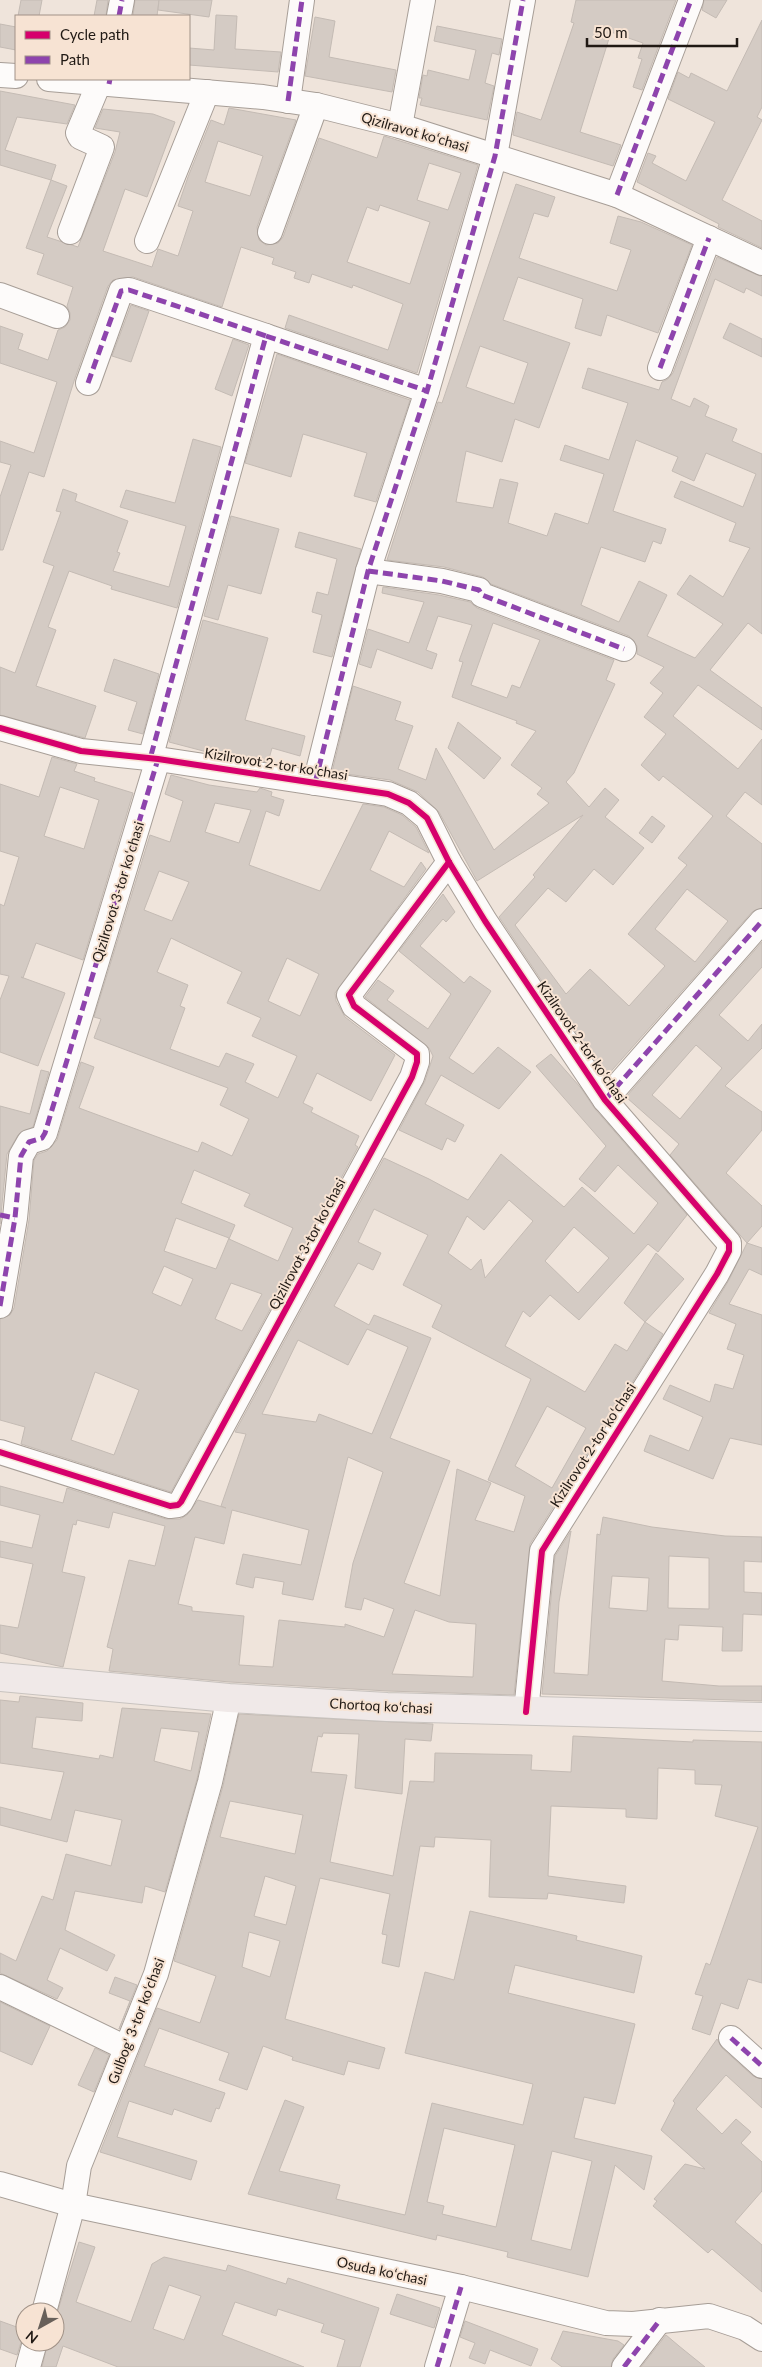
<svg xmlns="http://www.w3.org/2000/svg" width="762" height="2367" viewBox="0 0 762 2367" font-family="Lato,sans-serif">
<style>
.building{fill:#d4cbc4;stroke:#c4bbb4;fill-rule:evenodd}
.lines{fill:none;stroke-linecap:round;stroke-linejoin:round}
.minor-casing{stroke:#a79e97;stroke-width:26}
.major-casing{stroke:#c8c3bf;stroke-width:30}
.minor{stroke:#fdfbfa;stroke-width:24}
.major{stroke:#f0e9e8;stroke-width:28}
.quiet{stroke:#8e44ad;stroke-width:5;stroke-dasharray:10 5;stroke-linecap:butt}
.cycleway-casing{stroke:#f7e3d3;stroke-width:9}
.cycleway{stroke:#d6006c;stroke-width:6}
.labels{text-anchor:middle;stroke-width:4;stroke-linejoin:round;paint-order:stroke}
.street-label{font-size:14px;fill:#201914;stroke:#f7e3d3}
</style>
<rect width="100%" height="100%" fill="#efe4db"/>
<g class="building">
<path d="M 21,0 L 42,0 L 39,16 L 18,16 Z"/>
<path d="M 97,0 L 108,0 L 106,16 L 94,16 Z"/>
<path d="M 135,0 L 159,0 L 157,16 L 133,16 Z"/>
<path d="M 159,0 L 212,0 L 209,17 L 158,10 Z"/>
<path d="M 576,0 L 676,0 L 642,90 L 633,87 L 642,59 L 638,58 L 643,43 L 611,32 L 580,132 L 621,145 L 613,166 L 513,135 L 517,112 L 541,120 L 574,23 L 571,22 Z"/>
<path d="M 704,0 L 727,0 L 716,18 L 702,10 Z"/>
<path d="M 216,15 L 237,16 L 235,49 L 281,52 L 278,72 L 189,65 L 189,48 L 214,50 Z"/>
<path d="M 315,17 L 335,21 L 329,57 L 396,70 L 392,92 L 305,76 Z"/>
<path d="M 762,20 L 762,107 L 757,117 L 762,120 L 722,200 L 762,221 L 762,248 L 718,227 L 719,224 L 637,182 L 648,153 L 656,156 L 652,163 L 686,181 L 715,122 L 668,99 L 678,72 L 689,78 L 691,73 L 727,91 Z"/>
<path d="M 0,24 L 16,27 L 16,50 L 0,47 Z"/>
<path d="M 437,26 L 502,39 L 499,55 L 492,53 L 485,83 L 494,86 L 487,120 L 420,105 L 422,98 L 419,98 L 423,75 L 427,76 L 428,70 L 469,80 L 476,50 L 434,41 Z"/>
<path d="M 0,91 L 75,105 L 67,124 L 17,117 L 5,150 L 56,165 L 51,180 L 0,165 Z"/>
<path d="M 229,108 L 296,120 L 257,227 L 259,240 L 266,245 L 278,243 L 283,237 L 319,138 L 377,158 L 384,136 L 478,165 L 417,373 L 285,328 L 289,315 L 388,350 L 403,304 L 353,285 L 352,288 L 312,274 L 309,283 L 294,278 L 296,272 L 272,264 L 274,258 L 241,247 L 222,307 L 133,277 L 113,280 L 108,286 L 75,378 L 44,477 L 29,472 L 3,550 L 0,550 L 0,497 L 11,465 L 0,462 L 0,441 L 34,453 L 57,382 L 0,363 L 0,326 L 23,334 L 18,349 L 48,360 L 58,330 L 65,327 L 70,320 L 70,313 L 67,306 L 73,287 L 37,274 L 44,254 L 26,248 L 51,180 L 67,186 L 47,237 L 78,247 L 115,152 L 120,132 L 95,128 L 103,109 L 153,114 L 175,122 L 147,197 L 125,189 L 103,251 L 152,267 L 158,249 L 178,256 L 193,211 L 178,206 L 188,177 L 211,120 L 224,125 ZM 218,141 L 263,156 L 250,196 L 205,182 ZM 429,163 L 461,173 L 448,210 L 417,200 ZM 380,205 L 430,222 L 410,284 L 347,262 L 367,207 L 378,211 Z"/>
<path d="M 516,184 L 555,197 L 548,217 L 534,213 L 519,258 L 617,291 L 631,250 L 610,243 L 618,216 L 641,222 L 692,245 L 658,333 L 607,315 L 601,336 L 575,328 L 583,299 L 518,277 L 503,320 L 570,343 L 539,428 L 515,419 L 502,462 L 466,451 L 456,502 L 493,508 L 500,479 L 518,483 L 508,523 L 547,536 L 555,513 L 588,524 L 604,474 L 560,460 L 565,445 L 609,460 L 628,403 L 582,388 L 588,368 L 659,390 L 662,382 L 668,379 L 673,373 L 717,257 L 762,277 L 762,296 L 746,288 L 744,293 L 715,279 L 671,399 L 690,407 L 694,398 L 709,406 L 705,416 L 737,429 L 732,441 L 762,454 L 762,634 L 748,623 L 710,670 L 762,708 L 762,730 L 698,685 L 673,716 L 738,769 L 762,739 L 762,805 L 745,792 L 726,816 L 762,844 L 762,908 L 752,912 L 606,1077 L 499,917 L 535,877 L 533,875 L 583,815 L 477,881 L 439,812 L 418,792 L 390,780 L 332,772 L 353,686 L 401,702 L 395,720 L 413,726 L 398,769 L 426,780 L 436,748 L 494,850 L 549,803 L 537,794 L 542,788 L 511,765 L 536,731 L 516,723 L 517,721 L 452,697 L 463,662 L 459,661 L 472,625 L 438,616 L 426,650 L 437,654 L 432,669 L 377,649 L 371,668 L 359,664 L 368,629 L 409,643 L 424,602 L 382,593 L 383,587 L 439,595 L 470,602 L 477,608 L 614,660 L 606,680 L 615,684 L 574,773 L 566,782 L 589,807 L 605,788 L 619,800 L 605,817 L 644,848 L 613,885 L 594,869 L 566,902 L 548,888 L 515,925 L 566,994 L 590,969 L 629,1006 L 665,966 L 628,934 L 687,865 L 678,858 L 713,816 L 663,776 L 659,781 L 641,765 L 666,734 L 644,717 L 663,693 L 650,683 L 664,667 L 637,654 L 637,646 L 629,636 L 491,584 L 483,577 L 444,567 L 387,560 L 438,402 L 442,403 ZM 480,346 L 528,363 L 514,404 L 466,387 ZM 636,440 L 678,457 L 672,471 L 694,481 L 706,453 L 756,474 L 743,507 L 681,481 L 674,497 L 736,523 L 729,541 L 750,548 L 723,597 L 690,575 L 677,594 L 723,624 L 695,658 L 647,636 L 667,595 L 639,581 L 619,622 L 581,605 L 601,547 L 645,562 L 653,541 L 661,544 L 666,529 L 613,511 ZM 493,623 L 540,640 L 520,688 L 512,685 L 507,698 L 471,685 ZM 687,889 L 728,921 L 695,962 L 655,929 Z"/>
<path d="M 131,305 L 149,311 L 131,362 L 112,356 Z"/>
<path d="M 730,323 L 762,339 L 762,357 L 723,338 Z"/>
<path d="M 233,339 L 249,345 L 232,396 L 215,389 Z"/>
<path d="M 277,354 L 410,400 L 376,502 L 354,496 L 367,453 L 303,434 L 291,477 L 245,463 Z"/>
<path d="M 193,439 L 221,447 L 177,608 L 111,589 L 112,586 L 69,571 L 48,627 L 56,630 L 36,686 L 96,706 L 85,738 L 0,715 L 0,667 L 15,673 L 54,566 L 43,562 L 61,512 L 56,511 L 63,489 L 77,494 L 75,501 L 128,521 L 117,552 L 120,553 L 113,571 L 169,587 L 186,526 L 120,507 L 126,490 L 175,503 Z"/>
<path d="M 231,516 L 279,529 L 261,594 L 228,585 L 218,620 L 204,616 Z"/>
<path d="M 299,532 L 361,549 L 332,657 L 313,652 L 322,615 L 312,612 L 317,592 L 328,595 L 337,559 L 295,547 Z"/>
<path d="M 203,620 L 268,638 L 245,720 L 305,736 L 300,756 L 272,748 L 268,762 L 211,753 L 169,742 Z"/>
<path d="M 114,659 L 159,674 L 143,734 L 128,730 L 137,702 L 104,691 Z"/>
<path d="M 458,722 L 501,758 L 484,779 L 448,748 Z"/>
<path d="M 52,757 L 77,764 L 74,771 L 95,778 L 94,781 L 133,793 L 83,960 L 36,943 L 23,978 L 21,977 L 65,993 L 38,1066 L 0,1052 L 0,1000 L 9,976 L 0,974 L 0,904 L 4,906 L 19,857 L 0,851 L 0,784 L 39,797 ZM 60,787 L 99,800 L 84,849 L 44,836 Z"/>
<path d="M 171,775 L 209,785 L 257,792 L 260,788 L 272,792 L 271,796 L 284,800 L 279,816 L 266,811 L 249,865 L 320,891 L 363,804 L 384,807 L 402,815 L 416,827 L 429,853 L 389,831 L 370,870 L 404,887 L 421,862 L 426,869 L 335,993 L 336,1001 L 345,1017 L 395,1055 L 371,1101 L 317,1073 L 303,1103 L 313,1108 L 311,1112 L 359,1136 L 355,1145 L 358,1147 L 171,1492 L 21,1444 L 25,1427 L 0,1420 L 0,1319 L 10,1315 L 14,1308 L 29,1220 L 34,1160 L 38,1154 L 47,1151 L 57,1140 L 81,1062 L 94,1067 L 79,1108 L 198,1152 L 202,1142 L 232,1156 L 249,1119 L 220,1105 L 228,1088 L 94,1038 L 101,1019 L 94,1017 L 150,835 L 170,842 L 183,801 L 165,794 ZM 215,803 L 251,810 L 239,843 L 205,832 ZM 159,871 L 189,882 L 172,921 L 144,910 ZM 171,938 L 242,972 L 227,1003 L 261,1018 L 252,1036 L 297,1056 L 278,1098 L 245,1082 L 254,1064 L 226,1053 L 219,1067 L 170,1049 L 185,1008 L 180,1006 L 188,985 L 157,972 ZM 287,958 L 319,974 L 300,1016 L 268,1001 ZM 194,1170 L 250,1194 L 244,1206 L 293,1228 L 278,1261 L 229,1239 L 235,1225 L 181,1203 ZM 176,1218 L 229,1238 L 216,1269 L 164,1251 ZM 164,1266 L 193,1279 L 181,1306 L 152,1293 ZM 231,1283 L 262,1294 L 242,1331 L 215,1319 ZM 95,1372 L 139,1390 L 114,1455 L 71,1440 Z"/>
<path d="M 652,816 L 665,826 L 652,843 L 639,833 Z"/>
<path d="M 443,894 L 455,912 L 446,922 L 443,919 L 420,946 L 464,983 L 470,976 L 491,991 L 449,1058 L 473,1074 L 498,1047 L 531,1072 L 499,1109 L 441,1075 L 425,1104 L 464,1125 L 455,1142 L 447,1138 L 442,1150 L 399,1130 L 425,1081 L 433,1056 L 429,1048 L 365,997 L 378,980 L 394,991 L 387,1000 L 428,1029 L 451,994 L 399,951 Z"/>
<path d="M 762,942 L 762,967 L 719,1015 L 748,1041 L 762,1024 L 762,1048 L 725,1086 L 762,1112 L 762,1130 L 726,1173 L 762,1206 L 762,1226 L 747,1243 L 670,1155 L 679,1144 L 626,1097 ZM 696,1045 L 722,1068 L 680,1119 L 652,1095 Z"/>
<path d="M 551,1054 L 581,1088 L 595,1109 L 687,1215 L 658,1252 L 648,1244 L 579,1320 L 550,1295 L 530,1317 L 523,1311 L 505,1346 L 585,1392 L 615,1344 L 627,1351 L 645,1322 L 663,1334 L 530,1544 L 514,1695 L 388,1691 L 230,1682 L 109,1671 L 113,1649 L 107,1647 L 129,1560 L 155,1566 L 165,1526 L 113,1512 L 109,1528 L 77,1520 L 76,1525 L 73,1524 L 62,1572 L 85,1577 L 63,1667 L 0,1653 L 0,1625 L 18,1628 L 33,1564 L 0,1557 L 0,1541 L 32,1548 L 40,1515 L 0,1505 L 0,1486 L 63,1503 L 67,1488 L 166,1519 L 180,1519 L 187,1515 L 198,1500 L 226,1508 L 221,1506 L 246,1434 L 235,1432 L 384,1158 L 429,1179 L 468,1200 L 501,1154 L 564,1207 L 582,1187 L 634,1234 L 658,1203 L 618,1165 L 595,1192 L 579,1179 L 606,1146 L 536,1066 ZM 509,1200 L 533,1221 L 485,1278 L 481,1259 L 471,1270 L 448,1253 L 467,1216 L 484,1230 ZM 374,1209 L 428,1235 L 403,1285 L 442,1305 L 432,1327 L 531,1379 L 488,1480 L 525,1496 L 514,1532 L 475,1520 L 491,1483 L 457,1469 L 440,1596 L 404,1583 L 450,1461 L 390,1438 L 431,1338 L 374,1315 L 369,1325 L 334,1306 L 358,1263 L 373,1270 L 381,1253 L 358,1242 ZM 574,1227 L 609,1258 L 578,1293 L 545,1261 ZM 367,1329 L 408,1347 L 372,1434 L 319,1414 L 316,1422 L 262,1414 L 298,1340 L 348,1365 ZM 547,1406 L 586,1428 L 552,1488 L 515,1466 ZM 348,1457 L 383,1472 L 353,1563 L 345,1607 L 361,1610 L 364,1598 L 394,1609 L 384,1637 L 345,1624 L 345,1627 L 279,1620 L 273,1667 L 239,1665 L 244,1616 L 192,1611 L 192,1607 L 178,1604 L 195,1537 L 224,1544 L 232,1510 L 309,1530 L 301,1565 L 243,1554 L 236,1584 L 253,1588 L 255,1577 L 284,1582 L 282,1594 L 313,1600 ZM 415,1610 L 449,1622 L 476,1624 L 473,1677 L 392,1674 Z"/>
<path d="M 41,1070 L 49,1072 L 33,1127 L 18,1135 L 7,1154 L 0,1224 L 0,1106 L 30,1114 Z"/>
<path d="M 747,1243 L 762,1248 L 762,1275 L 749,1269 L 729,1304 L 762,1315 L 762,1445 L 730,1438 L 713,1479 L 644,1451 L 650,1435 L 689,1451 L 703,1417 L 663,1399 L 670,1385 L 710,1402 L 715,1384 L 733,1389 L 744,1355 L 727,1349 L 736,1324 L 709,1313 L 729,1280 Z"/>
<path d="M 656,1253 L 684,1279 L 645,1322 L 624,1303 Z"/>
<path d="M 603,1517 L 652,1527 L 725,1536 L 762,1537 L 762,1562 L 744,1561 L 744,1592 L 762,1593 L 762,1615 L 743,1614 L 742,1651 L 722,1651 L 723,1627 L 679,1625 L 678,1640 L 665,1639 L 662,1681 L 719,1686 L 762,1686 L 762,1701 L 542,1694 L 555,1556 L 571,1531 L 559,1602 L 554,1673 L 588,1675 L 597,1534 L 600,1535 ZM 669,1556 L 709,1558 L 709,1609 L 668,1608 ZM 612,1576 L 649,1578 L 647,1611 L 609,1608 Z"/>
<path d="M 20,1696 L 83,1703 L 82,1721 L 36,1717 L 32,1748 L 99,1759 L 100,1755 L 113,1758 L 122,1708 L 211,1714 L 197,1779 L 165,1892 L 145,1886 L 142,1903 L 75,1891 L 65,1930 L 115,1955 L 107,1971 L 60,1948 L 47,1980 L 63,1988 L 57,1999 L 0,1973 L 0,1953 L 16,1961 L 42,1896 L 53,1900 L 66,1854 L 111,1866 L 122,1820 L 75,1810 L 67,1842 L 0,1825 L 0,1807 L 51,1820 L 64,1772 L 0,1763 L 0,1700 L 19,1702 ZM 161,1728 L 199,1732 L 191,1771 L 154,1761 Z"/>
<path d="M 239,1714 L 433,1724 L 431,1741 L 405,1739 L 402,1794 L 355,1788 L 359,1734 L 323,1733 L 322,1737 L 318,1736 L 311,1772 L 347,1775 L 330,1862 L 393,1876 L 410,1781 L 434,1782 L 435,1753 L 532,1755 L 531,1770 L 571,1772 L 573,1736 L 693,1742 L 693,1740 L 762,1742 L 762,1983 L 748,1979 L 738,2009 L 721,2003 L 710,2035 L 692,2029 L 703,1996 L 695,1994 L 706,1963 L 710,1965 L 758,1827 L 715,1816 L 722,1785 L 695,1784 L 695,1770 L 658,1768 L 657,1819 L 626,1817 L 626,1809 L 551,1806 L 548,1876 L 626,1886 L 624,1903 L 548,1893 L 547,1899 L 489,1897 L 491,1840 L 435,1837 L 434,1847 L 420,1846 L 399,1967 L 382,1963 L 387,1935 L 382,1934 L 390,1894 L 320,1878 L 285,2019 L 385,2048 L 379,2069 L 348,2061 L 344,2075 L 292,2060 L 293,2057 L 263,2046 L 247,2090 L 219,2080 L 229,2053 L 159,2028 L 144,2066 L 225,2093 L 219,2109 L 216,2108 L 211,2122 L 174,2109 L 172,2115 L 129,2101 L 117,2137 L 197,2161 L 191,2180 L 100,2152 L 157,2008 L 200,2023 L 216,1976 L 174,1961 L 223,1786 ZM 230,1801 L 303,1815 L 295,1854 L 220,1837 ZM 265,1876 L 296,1886 L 286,1925 L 254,1916 ZM 249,1932 L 280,1941 L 270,1977 L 242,1967 Z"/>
<path d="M 470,1911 L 577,1936 L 576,1940 L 642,1956 L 634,1993 L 515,1965 L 508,1993 L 635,2024 L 615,2104 L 584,2097 L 574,2138 L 652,2156 L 644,2190 L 615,2165 L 588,2277 L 507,2257 L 508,2252 L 437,2235 L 436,2240 L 248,2194 L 285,2100 L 304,2107 L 279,2171 L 340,2185 L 336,2199 L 405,2215 L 432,2103 L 523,2125 L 533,2084 L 405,2053 L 425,1972 L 454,1980 ZM 444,2128 L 515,2145 L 496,2227 L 442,2214 L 444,2206 L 427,2202 ZM 552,2151 L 592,2161 L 571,2250 L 531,2240 Z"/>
<path d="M 115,1977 L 137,1985 L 119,2029 L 130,2001 L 109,1993 Z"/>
<path d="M 0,2002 L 50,2026 L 32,2065 L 0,2051 Z"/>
<path d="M 717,2039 L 722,2048 L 753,2076 L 762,2079 L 762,2108 L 726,2075 L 696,2109 L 722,2134 L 736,2119 L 751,2132 L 741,2143 L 762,2162 L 762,2191 L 735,2222 L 762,2245 L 762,2292 L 712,2249 L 708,2253 L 653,2206 L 657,2201 L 654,2199 L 685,2164 L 705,2169 L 661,2130 L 675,2103 L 673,2101 Z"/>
<path d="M 95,2048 L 109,2055 L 94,2092 L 78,2085 Z"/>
<path d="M 79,2242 L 95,2247 L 76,2302 L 131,2322 L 152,2264 L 164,2257 L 226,2271 L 228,2265 L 286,2284 L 288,2278 L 379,2308 L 360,2367 L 337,2367 L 345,2340 L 321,2332 L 324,2324 L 278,2309 L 276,2316 L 235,2302 L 222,2335 L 304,2367 L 118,2367 L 63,2346 L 56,2367 L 42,2367 L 48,2342 L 55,2342 L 55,2320 ZM 169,2285 L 201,2296 L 184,2340 L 153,2329 Z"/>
<path d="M 397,2294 L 440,2308 L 434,2328 L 390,2314 Z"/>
<path d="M 0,2321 L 25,2330 L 17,2355 L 0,2349 Z"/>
<path d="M 465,2321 L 538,2349 L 531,2366 L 490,2350 L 485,2364 L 469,2358 L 475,2343 L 460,2337 Z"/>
<path d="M 563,2331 L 618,2341 L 624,2345 L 613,2359 L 611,2367 L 562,2367 L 551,2359 Z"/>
<path d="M 666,2335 L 679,2346 L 705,2367 L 641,2367 Z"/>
</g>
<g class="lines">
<defs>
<g id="minor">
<path d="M 119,16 L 122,0"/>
<path d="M 0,75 L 16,76"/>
<path d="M 49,79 L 263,97 L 316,105 L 400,126 L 617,195 L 762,263"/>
<path d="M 288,101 L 302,0"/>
<path d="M 400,126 L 423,0"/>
<path d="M 617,195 L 691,0"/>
<path d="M 70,232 L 102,147 L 80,137 L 78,133 L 99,83"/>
<path d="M 270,232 L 316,105"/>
<path d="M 147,241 L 207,92"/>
<path d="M 0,295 L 57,316"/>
<path d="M 266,336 L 427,391"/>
<path d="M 660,368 L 709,238"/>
<path d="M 88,383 L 121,291 L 129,290 L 266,336 L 150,759"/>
<path d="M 368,571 L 442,581 L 479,590 L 482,595 L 624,649"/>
<path d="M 0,728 L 81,751 L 158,759 L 388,794 L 409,803 L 427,818 L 449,862 L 485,921 L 605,1100 L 729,1243 L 729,1251 L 717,1274 L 542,1551 L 526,1712"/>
<path d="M 315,783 L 368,571 L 427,391 L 495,156 L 523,0"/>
<path d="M 605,1100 L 762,921"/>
<path d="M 0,1306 L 15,1218 L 21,1156 L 29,1142 L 42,1138 L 45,1133 L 158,759"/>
<path d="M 0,1452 L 170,1506 L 178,1505 L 181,1502 L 412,1077 L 417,1062 L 417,1054 L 354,1006 L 349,995 L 449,862"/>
<path d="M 0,1987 L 126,2048"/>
<path d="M 731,2038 L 762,2066"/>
<path d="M 0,2184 L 73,2205 L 461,2287 L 606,2323 L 633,2324 L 709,2316 L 745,2328 L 762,2339"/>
<path d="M 44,2312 L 73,2205 L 79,2166 L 156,1974 L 210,1782 L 229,1698"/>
<path d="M 28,2367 L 35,2342"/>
<path d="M 437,2367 L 461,2287"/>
<path d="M 624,2367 L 660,2320"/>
</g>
<path id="major" d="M 0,1677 L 229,1698 L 387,1707 L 762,1717"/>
</defs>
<use href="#minor" class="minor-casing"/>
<use href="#major" class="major-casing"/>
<use href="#minor" class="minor"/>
<use href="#major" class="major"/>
<g class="quiet">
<path d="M 119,16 L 122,0"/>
<path d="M 109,84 L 110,79"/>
<path d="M 288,101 L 302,0"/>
<path d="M 617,195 L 691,0"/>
<path d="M 266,336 L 427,391"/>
<path d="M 660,368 L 709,238"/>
<path d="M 88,383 L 121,291 L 129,290 L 266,336 L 150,759"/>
<path d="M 368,571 L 442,581 L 479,590 L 482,595 L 624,649"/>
<path d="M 315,783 L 368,571 L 427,391 L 495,156 L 523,0"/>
<path d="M 605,1100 L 762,921"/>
<path d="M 0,1215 L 15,1218"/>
<path d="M 0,1306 L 15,1218 L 21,1156 L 29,1142 L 42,1138 L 45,1133 L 158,759"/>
<path d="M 731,2038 L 762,2066"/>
<path d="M 437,2367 L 461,2287"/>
<path d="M 624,2367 L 660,2320"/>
</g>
<defs>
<g id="cycleway">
<path d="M 0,728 L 81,751 L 158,759 L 388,794 L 409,803 L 427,818 L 449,862 L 485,921 L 605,1100 L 729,1243 L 729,1251 L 717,1274 L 542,1551 L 526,1712"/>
<path d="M 0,1452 L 170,1506 L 178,1505 L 181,1502 L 412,1077 L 417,1062 L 417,1054 L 354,1006 L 349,995 L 449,862"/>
</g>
</defs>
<use href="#cycleway" class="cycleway-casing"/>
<use href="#cycleway" class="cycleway"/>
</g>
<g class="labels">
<g class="street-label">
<text transform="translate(415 132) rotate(16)" y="5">Qizilravot koʻchasi</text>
<text transform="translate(276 764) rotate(9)" y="5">Kizilrovot 2-tor koʻchasi</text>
<text transform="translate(118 892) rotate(-73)" y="5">Qizilrovot 3-tor koʻchasi</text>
<text transform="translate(582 1042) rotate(55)" y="5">Kizilrovot 2-tor koʻchasi</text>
<text transform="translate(307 1244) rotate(-62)" y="5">Qizilrovot 3-tor koʻchasi</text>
<text transform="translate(593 1445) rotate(-57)" y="5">Kizilrovot 2-tor koʻchasi</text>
<text transform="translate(381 1706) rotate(3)" y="5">Chortoq koʻchasi</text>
<text transform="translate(136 2021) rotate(-69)" y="5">Gulbog' 3-tor koʻchasi</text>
<text transform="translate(382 2271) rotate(12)" y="5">Osuda koʻchasi</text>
</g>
</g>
<rect x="15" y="15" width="175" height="65" fill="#f7e3d3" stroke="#a19287"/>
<rect x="25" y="31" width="25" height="8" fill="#d6006c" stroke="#a19287"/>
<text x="60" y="40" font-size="15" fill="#201914">Cycle path</text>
<rect x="25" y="56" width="25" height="8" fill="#8e44ad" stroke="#a19287"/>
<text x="60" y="65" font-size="15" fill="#201914">Path</text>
<g transform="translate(40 2327) rotate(219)"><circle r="24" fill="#f7e3d3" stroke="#a19287"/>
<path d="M0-4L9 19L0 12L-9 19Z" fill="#68605a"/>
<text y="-8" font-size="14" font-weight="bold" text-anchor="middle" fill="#201914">N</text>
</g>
<path d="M587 38v8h150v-8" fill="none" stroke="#201914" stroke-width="2.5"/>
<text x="594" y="38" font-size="15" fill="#201914" stroke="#f7e3d3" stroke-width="4" paint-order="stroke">50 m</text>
</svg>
